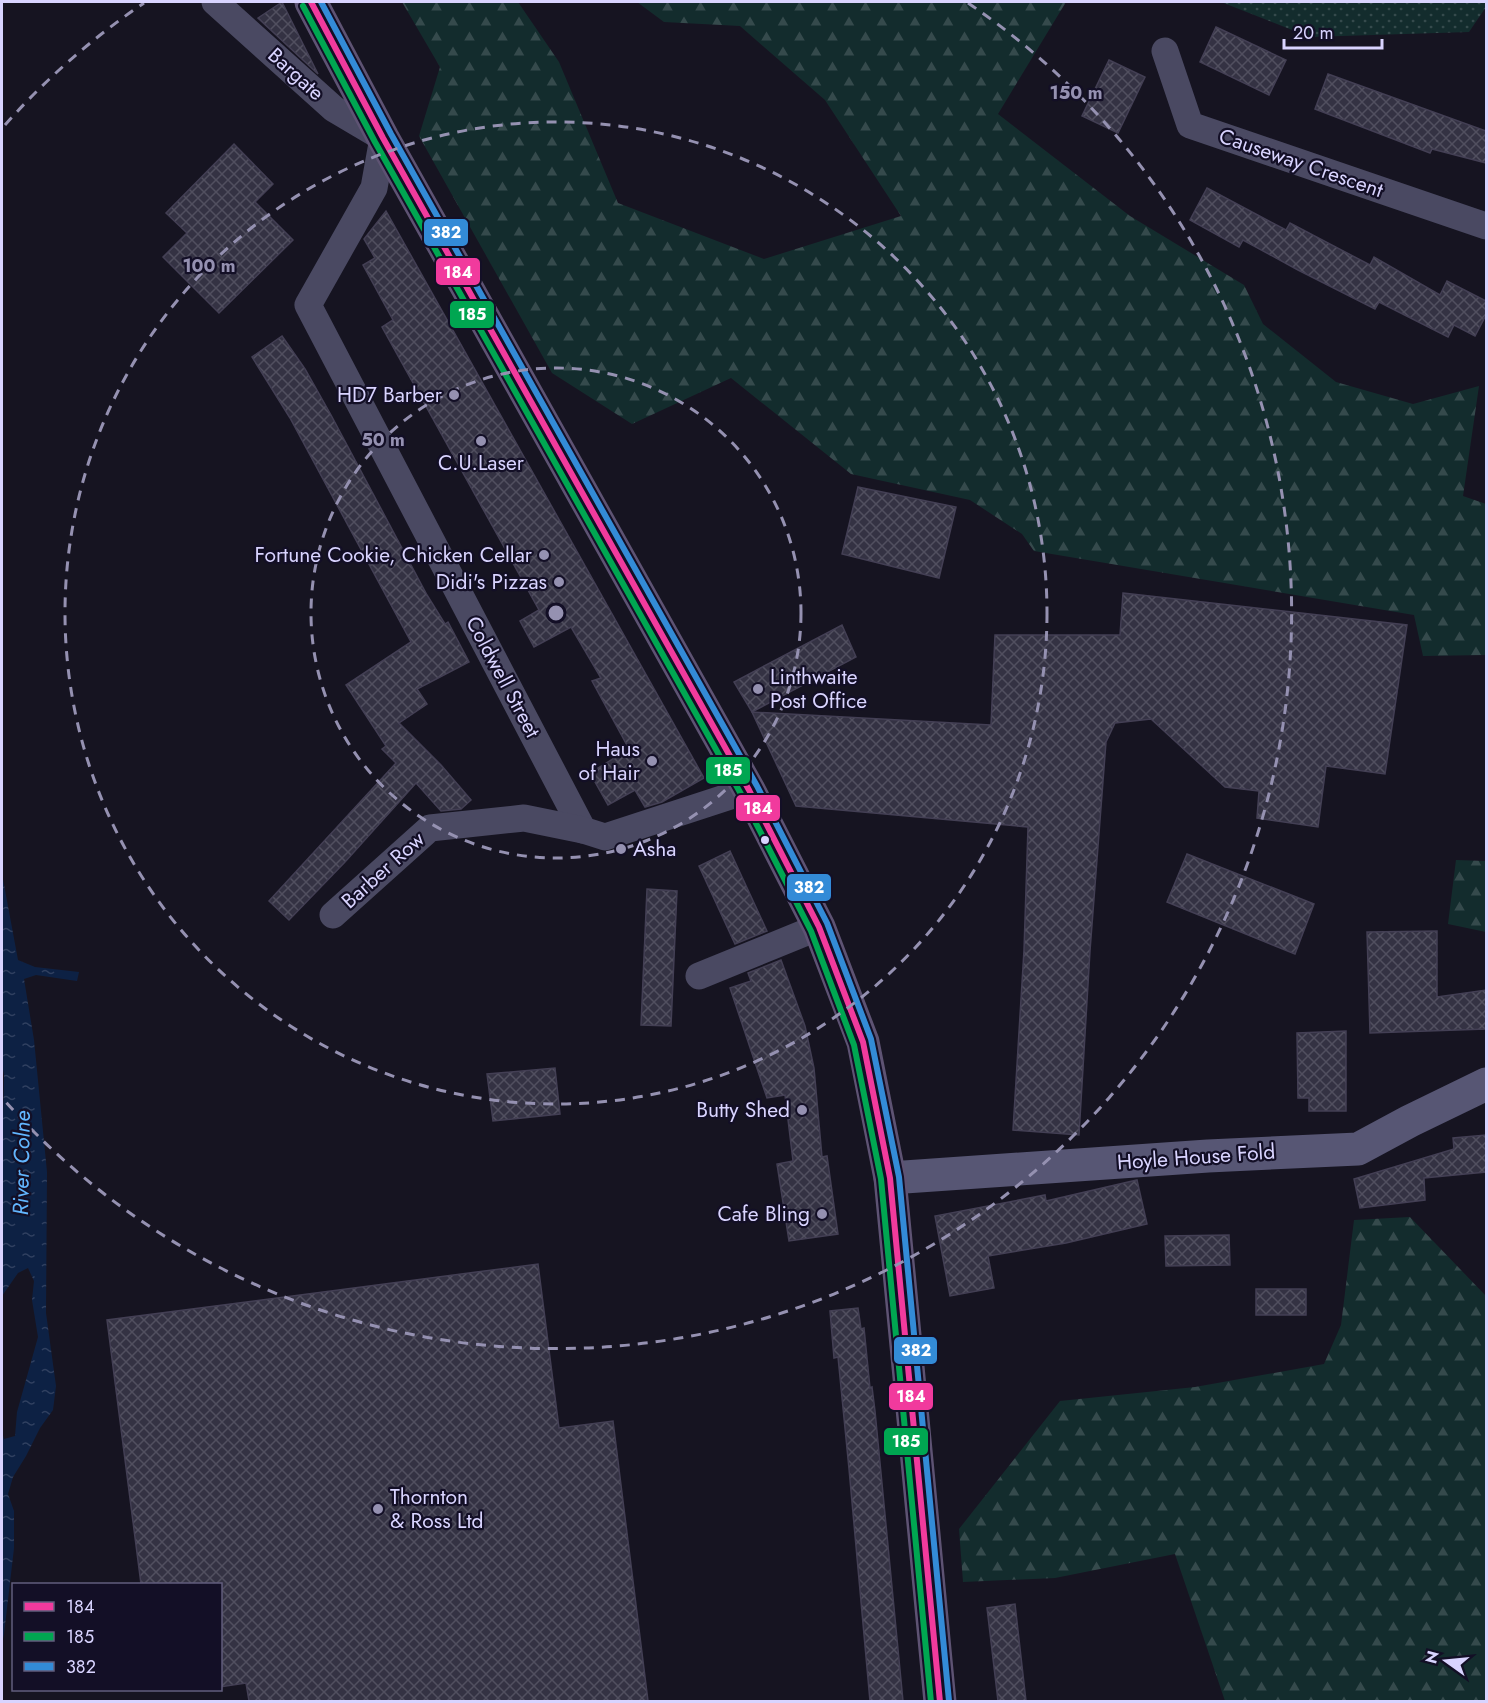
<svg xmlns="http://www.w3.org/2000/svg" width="1488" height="1703" viewBox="0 0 1488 1703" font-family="Jost,sans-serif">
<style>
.green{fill:url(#green-dots)}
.forest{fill:url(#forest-firs)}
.water{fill:url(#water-ripples)}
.building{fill:url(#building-cross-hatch);stroke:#433f54;stroke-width:1.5}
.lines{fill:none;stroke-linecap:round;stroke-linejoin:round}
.street{stroke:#4a4962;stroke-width:27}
.secondary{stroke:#575674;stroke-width:33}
.primary{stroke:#5e5373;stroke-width:33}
.bus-1-casing{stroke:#130f26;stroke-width:10}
.bus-2-casing{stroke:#130f26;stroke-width:10}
.bus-3-casing{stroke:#130f26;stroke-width:10}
.bus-1{stroke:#f13a9d;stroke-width:6}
.bus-2{stroke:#00a651;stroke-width:6}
.bus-3{stroke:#338bd7;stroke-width:6}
.ring{fill:none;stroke:#9591b1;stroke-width:3;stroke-dasharray:10 8}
.poi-dot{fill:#9591b1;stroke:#130f26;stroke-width:2}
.bus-dot{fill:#d9d4ff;stroke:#130f26;stroke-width:2}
.labels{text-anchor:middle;stroke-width:4.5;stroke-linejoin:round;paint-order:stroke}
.street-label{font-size:21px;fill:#d9d4ff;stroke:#130f26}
.poi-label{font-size:21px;fill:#d9d4ff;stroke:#130f26;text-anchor:end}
.water-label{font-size:22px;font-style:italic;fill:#62b6ff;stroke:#130f26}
.centre{fill:#9591b1;stroke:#130f26;stroke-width:3}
.ring-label{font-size:18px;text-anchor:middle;font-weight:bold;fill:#9591b1;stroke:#130f26;stroke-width:4.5;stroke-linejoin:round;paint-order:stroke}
.line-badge{stroke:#130f26;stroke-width:2}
.badge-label{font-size:16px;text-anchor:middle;font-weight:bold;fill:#fff}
</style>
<defs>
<pattern id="green-dots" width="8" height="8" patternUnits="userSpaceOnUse" patternTransform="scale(1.5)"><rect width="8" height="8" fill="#132c2d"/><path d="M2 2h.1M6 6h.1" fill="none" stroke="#354a4c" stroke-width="1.8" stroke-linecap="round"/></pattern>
<pattern id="forest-firs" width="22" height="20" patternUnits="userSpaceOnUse" patternTransform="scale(1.5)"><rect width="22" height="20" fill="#132c2d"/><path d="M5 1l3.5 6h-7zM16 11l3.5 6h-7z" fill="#354a4c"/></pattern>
<pattern id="water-ripples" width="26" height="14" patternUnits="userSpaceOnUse" patternTransform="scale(1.5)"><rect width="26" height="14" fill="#0d2144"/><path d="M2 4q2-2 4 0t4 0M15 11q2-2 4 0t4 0" fill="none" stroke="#304060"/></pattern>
<pattern id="building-cross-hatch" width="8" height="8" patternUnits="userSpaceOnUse" patternTransform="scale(1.5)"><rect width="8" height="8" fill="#343243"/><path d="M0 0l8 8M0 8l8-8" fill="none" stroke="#514f5f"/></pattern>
</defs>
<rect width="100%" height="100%" fill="#161421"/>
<path class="green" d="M 1221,2 L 1486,2 L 1486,7 L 1469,32 L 1310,37 Z"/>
<g class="forest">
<path d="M 402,2 L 518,2 L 559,62 L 618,203 L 764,259 L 901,216 L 825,100 L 740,26 L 664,22 L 637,2 L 1066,2 L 998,114 L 1130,216 L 1244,285 L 1263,324 L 1336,382 L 1413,404 L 1479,386 L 1463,496 L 1486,504 L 1486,655 L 1423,656 L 1414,615 L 1034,551 L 1022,534 L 970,500 L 851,474 L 731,378 L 632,424 L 552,373 L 419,136 L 440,67 Z"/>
<path d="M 1456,860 L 1486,861 L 1486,932 L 1448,924 Z"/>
<path d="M 1410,1217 L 1486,1296 L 1486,1701 L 1225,1701 L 1175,1554 L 1055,1578 L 963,1582 L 959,1529 L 1060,1401 L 1195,1387 L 1324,1364 L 1341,1325 L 1354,1220 Z"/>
</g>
<path class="water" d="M 2,874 L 18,960 L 35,967 L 79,972 L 77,981 L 36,975 L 24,979 L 34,1040 L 47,1172 L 46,1313 L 56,1386 L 53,1410 L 40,1428 L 26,1456 L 13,1477 L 8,1494 L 14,1511 L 14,1548 L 4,1634 L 2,1644 L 2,1432 L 4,1439 L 15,1436 L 17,1412 L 38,1337 L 32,1300 L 34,1281 L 28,1268 L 18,1273 L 2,1296 L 2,1162 L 4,1075 L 2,1064 Z"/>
<g class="building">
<path d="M 282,2 L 318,74 L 258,18 Z"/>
<path d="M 1216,27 L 1286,60 L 1269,95 L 1200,62 Z"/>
<path d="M 1109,60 L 1145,77 L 1118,133 L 1082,116 Z"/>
<path d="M 1328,74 L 1486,131 L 1486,163 L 1432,149 L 1430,153 L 1315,109 Z"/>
<path d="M 234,144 L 273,184 L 255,202 L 293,240 L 219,313 L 163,257 L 187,233 L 166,213 Z"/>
<path d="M 1207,188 L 1286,230 L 1290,223 L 1370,265 L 1374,257 L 1440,295 L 1447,281 L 1486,301 L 1486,315 L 1475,336 L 1454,325 L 1448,337 L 1379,302 L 1375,309 L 1298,270 L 1243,240 L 1239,247 L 1190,220 Z"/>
<path d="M 386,211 L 704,778 L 662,802 L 645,807 L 635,790 L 608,805 L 590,773 L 629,749 L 592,681 L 601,678 L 571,627 L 534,647 L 520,621 L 539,610 L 382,327 L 393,320 L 363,265 L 375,258 L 364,239 Z"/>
<path d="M 282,336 L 305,369 L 331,415 L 427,595 L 445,624 L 448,622 L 469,662 L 417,689 L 427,704 L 399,723 L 441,765 L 471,800 L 461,809 L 441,811 L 416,783 L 345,862 L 289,920 L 269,901 L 396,763 L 382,749 L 386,746 L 346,685 L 411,642 L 290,418 L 252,357 Z"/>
<path d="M 858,487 L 956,507 L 939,578 L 842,554 Z"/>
<path d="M 1123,593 L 1407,625 L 1385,774 L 1326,766 L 1318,827 L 1257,818 L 1259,791 L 1225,787 L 1151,719 L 1115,723 L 1106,742 L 1090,951 L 1079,1135 L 1013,1130 L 1024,950 L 1028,827 L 796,806 L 752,712 L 991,725 L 995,635 L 1120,635 Z"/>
<path d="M 842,625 L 856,657 L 752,712 L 734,682 Z"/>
<path d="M 730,851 L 767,931 L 735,944 L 699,866 Z"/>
<path d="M 1187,854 L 1314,904 L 1295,954 L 1167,902 Z"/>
<path d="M 647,889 L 677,891 L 671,1026 L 641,1025 Z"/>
<path d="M 1437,931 L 1437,997 L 1486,990 L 1486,1029 L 1370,1033 L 1367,932 Z"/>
<path d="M 781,960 L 805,1026 L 814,1068 L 822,1157 L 827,1156 L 838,1234 L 789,1241 L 777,1164 L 793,1161 L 785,1095 L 767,1098 L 730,988 L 751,981 L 748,973 Z"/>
<path d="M 1346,1031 L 1346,1111 L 1309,1111 L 1309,1098 L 1298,1098 L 1297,1033 Z"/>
<path d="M 555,1068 L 560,1114 L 493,1121 L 487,1074 Z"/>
<path d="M 1486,1135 L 1486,1172 L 1424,1178 L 1425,1200 L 1360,1208 L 1354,1179 L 1454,1149 L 1453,1138 Z"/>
<path d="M 1137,1180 L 1147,1224 L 1066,1243 L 988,1256 L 994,1288 L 950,1296 L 935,1216 L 1045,1195 L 1046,1201 Z"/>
<path d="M 1229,1235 L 1230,1265 L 1166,1266 L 1165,1236 Z"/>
<path d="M 538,1264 L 559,1428 L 613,1421 L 648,1701 L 249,1701 L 246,1683 L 220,1687 L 220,1584 L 141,1584 L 107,1320 Z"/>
<rect x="1256" y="1289" width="50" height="26"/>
<path d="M 858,1308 L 861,1329 L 864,1328 L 870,1388 L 872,1387 L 875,1411 L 903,1701 L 870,1701 L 849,1469 L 838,1357 L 834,1358 L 830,1311 Z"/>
<path d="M 1015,1604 L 1026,1701 L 998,1701 L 987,1608 Z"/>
</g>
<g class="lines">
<g class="street">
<path d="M 215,2 L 334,109 L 383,138 L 374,188 L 308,305 L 583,830"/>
<path d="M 1165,51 L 1190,125 L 1486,226"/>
<path d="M 333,915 L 430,828 L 524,818 L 583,830 L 605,837 L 749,790"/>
<path d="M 699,976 L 819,927"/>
</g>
<path class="secondary" d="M 890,1178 L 1208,1156 L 1358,1149 L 1410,1121 L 1486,1084"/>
<path class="primary" d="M 311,2 L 383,138 L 749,790 L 819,927 L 863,1042 L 890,1178 L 940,1702"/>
<defs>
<path id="bus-1" d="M 311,2 L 383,138 L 749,790 L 819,927 L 863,1042 L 890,1178 L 940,1702"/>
<path id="bus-2" d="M 303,6 L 375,142 L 741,794 L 811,931 L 854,1045 L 881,1179 L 931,1702"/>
<path id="bus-3" d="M 321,2 L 391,134 L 757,786 L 827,923 L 871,1039 L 899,1177 L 949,1701"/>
</defs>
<use href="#bus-1" class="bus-1-casing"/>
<use href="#bus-2" class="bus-2-casing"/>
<use href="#bus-3" class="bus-3-casing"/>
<use href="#bus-1" class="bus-1"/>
<use href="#bus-2" class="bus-2"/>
<use href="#bus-3" class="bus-3"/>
</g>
<g class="ring">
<circle cx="556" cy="613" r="245"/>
<circle cx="556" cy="613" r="491"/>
<path d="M5 125A736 736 0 0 1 144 3M968 3A736 736 0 1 1 5 1101"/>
</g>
<g class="poi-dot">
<circle cx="454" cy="395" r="6"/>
<circle cx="481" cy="441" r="6"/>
<circle cx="544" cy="555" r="6"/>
<circle cx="559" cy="582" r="6"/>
<circle cx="758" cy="689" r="6"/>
<circle cx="652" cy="761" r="6"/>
<circle cx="621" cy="849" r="6"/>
<circle cx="802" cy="1110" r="6"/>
<circle cx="822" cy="1214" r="6"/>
<circle cx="378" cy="1509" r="6"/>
</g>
<circle class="bus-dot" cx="765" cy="840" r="5"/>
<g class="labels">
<g class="street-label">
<text transform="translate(296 74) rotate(42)" y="7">Bargate</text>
<text transform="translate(1301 163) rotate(19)" y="7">Causeway Crescent</text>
<text transform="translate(503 677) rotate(62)" y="7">Coldwell Street</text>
<text transform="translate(383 870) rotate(-42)" y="7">Barber Row</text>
<text transform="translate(1196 1157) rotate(-4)" y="7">Hoyle House Fold</text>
</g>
<g class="poi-label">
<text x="442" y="402">HD7 Barber</text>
<text x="481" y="470" text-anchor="middle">C.U.Laser</text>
<text x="532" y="562">Fortune Cookie, Chicken Cellar</text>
<text x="547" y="589">Didi's Pizzas</text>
<text x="770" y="684" text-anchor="start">Linthwaite<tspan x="770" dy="24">Post Office</tspan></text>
<text x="640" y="756">Haus<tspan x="640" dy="24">of Hair</tspan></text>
<text x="633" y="856" text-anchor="start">Asha</text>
<text x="790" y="1117">Butty Shed</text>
<text x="810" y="1221">Cafe Bling</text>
<text x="390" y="1504" text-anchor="start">Thornton<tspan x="390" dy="24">&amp; Ross Ltd</tspan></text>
</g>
<g class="water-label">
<text transform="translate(21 1163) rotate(-89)" y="8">River Colne</text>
</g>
</g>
<circle cx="556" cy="613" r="9" class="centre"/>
<g class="ring-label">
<text x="1076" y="99">150 m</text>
<text x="209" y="272">100 m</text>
<text x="383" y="446">50 m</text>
</g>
<g class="line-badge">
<rect x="423" y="218" width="46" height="29" rx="6" fill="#338bd7"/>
<rect x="435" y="257" width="46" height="29" rx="6" fill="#f13a9d"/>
<rect x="449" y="300" width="46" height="29" rx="6" fill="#00a651"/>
<rect x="705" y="756" width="46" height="29" rx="6" fill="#00a651"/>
<rect x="735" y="794" width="46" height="28" rx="6" fill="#f13a9d"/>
<rect x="786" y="873" width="46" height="29" rx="6" fill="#338bd7"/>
<rect x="893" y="1336" width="45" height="29" rx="6" fill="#338bd7"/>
<rect x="888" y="1382" width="46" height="29" rx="6" fill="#f13a9d"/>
<rect x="883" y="1427" width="46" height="29" rx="6" fill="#00a651"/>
</g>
<g class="badge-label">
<text x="446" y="238">382</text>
<text x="458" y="278">184</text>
<text x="472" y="320">185</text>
<text x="728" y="776">185</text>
<text x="758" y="814">184</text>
<text x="809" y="893">382</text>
<text x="916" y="1356">382</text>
<text x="911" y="1402">184</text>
<text x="906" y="1447">185</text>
</g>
<rect width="1488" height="1703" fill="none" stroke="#d9d4ff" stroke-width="6"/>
<rect x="12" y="1583" width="210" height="108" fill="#130f26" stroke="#625e7d" stroke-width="1.5"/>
<rect x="24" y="1602" width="30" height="9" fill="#f13a9d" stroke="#625e7d" stroke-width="1.5"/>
<text x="66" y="1613" font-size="18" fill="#d9d4ff">184</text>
<rect x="24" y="1632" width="30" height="9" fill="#00a651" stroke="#625e7d" stroke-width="1.5"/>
<text x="66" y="1643" font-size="18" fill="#d9d4ff">185</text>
<rect x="24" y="1662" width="30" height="9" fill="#338bd7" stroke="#625e7d" stroke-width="1.5"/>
<text x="66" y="1673" font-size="18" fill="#d9d4ff">382</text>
<g transform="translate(1446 1661) rotate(285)" stroke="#130f26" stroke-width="4.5" paint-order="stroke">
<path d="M0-4.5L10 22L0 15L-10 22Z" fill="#d9d4ff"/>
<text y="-9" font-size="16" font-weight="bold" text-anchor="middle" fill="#d9d4ff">N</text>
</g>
<path d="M1284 39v9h98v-9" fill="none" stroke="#d9d4ff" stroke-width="3"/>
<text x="1293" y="39" font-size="18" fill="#d9d4ff" stroke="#130f26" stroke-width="4.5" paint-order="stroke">20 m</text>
</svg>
